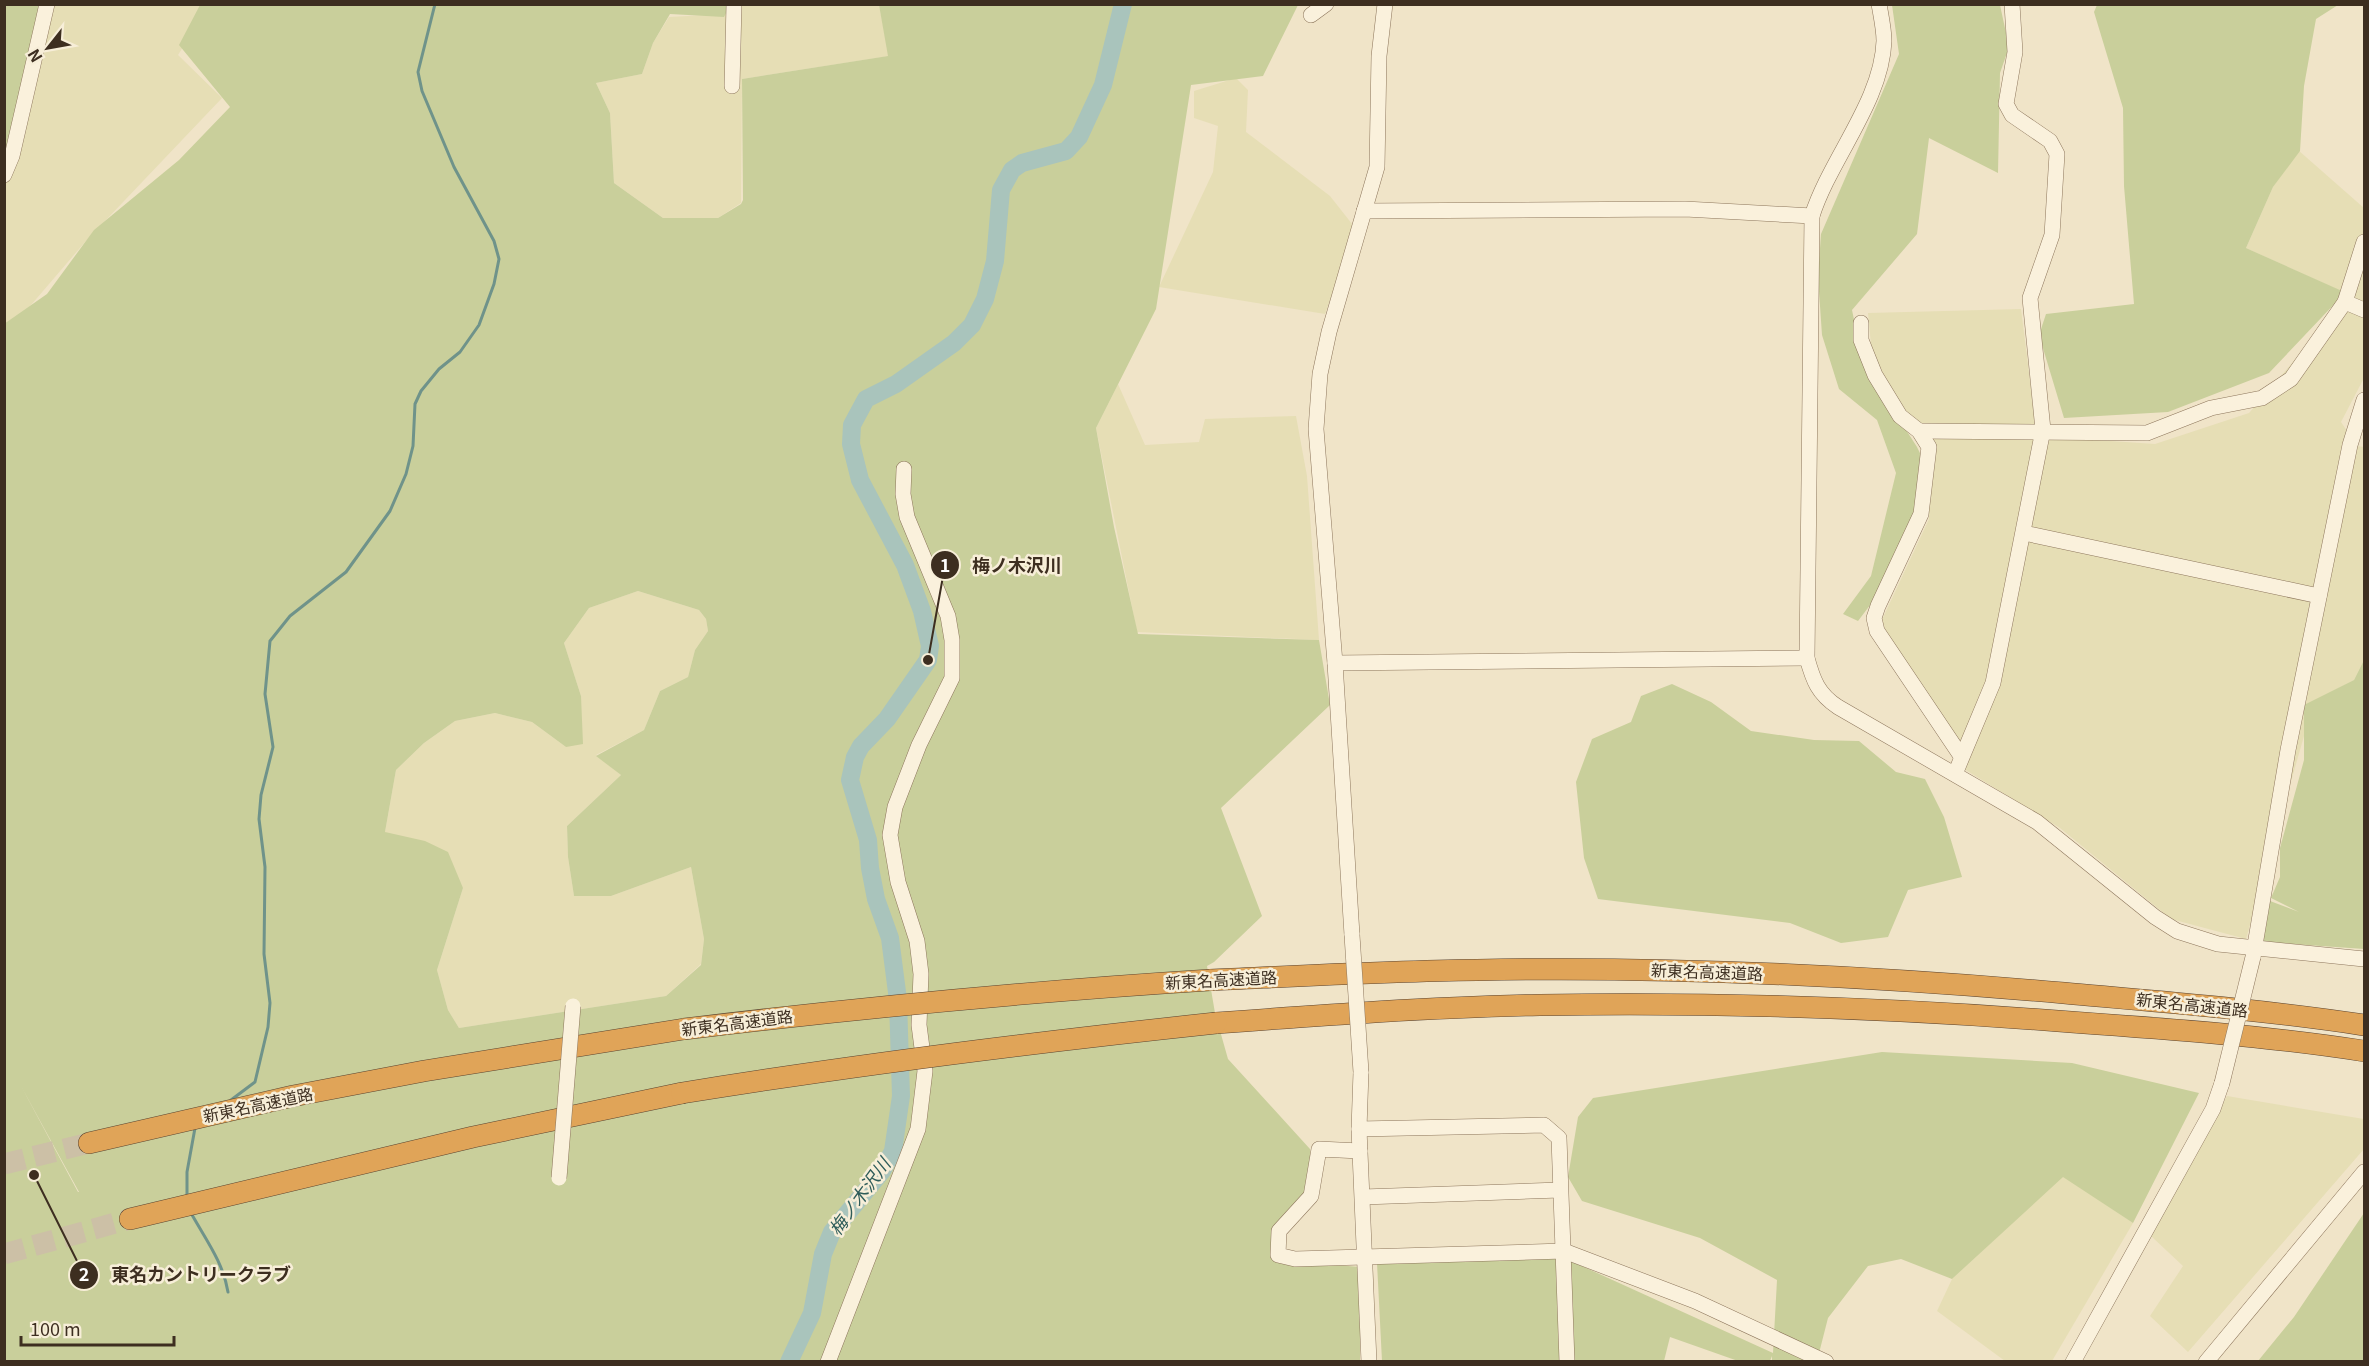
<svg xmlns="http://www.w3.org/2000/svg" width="2369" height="1366" viewBox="0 0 2369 1366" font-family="Georgia,'Noto Sans JP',serif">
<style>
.farmland{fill:#e6deb5}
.green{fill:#c9cf9b;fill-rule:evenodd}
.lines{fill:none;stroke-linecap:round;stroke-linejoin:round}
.stream{stroke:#6f938a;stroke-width:3}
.river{stroke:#a9c4bc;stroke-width:18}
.highway-tunnel{stroke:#ccc0a6;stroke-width:21;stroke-dasharray:21 10;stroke-linecap:butt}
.minor-casing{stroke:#8d765c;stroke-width:16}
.highway-casing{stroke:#5b4430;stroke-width:22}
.minor{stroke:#faf1dc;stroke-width:15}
.highway{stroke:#e0a458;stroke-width:21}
.minor-bridge-casing{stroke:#8d765c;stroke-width:16;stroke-linecap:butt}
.highway-bridge-casing{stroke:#5b4430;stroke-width:22;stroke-linecap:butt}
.minor-bridge{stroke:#faf1dc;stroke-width:15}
.highway-bridge{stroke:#e0a458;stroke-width:21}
.labels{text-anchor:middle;stroke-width:5;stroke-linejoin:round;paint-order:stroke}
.street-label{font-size:16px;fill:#3d2e20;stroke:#f7eed8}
.water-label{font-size:18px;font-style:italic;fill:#2f5d5a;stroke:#f7eed8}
.leader{fill:none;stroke:#3d2e20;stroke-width:2}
.callout-dot{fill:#3d2e20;stroke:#f7eed8;stroke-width:2}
.mark-label{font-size:18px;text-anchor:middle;font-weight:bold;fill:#fff}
.callout-label{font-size:18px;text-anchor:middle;font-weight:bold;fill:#3d2e20;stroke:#f7eed8;stroke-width:5;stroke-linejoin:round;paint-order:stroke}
</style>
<rect width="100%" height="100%" fill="#f0e4c8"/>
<g class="farmland">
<path d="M 44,5 L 209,5 L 178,55 L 222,98 L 85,242 L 31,305 L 5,328 L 5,179 Z"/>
<path d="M 730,5 L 879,5 L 889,56 L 742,79 L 741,203 L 718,218 L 663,218 L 614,183 L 610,113 L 596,83 L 642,74 L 653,43 L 669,17 L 725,14 Z"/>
<path d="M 1236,78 L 1248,90 L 1246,132 L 1330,196 L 1356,229 L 1325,314 L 1159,287 L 1213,172 L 1218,126 L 1194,118 L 1194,91 Z"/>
<path d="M 2298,150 L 2364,208 L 2364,378 L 2341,422 L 2357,446 L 2364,447 L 2364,660 L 2354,680 L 2314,701 L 2246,939 L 2171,919 L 2060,828 L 1964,769 L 1880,624 L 1929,519 L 1929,452 L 1872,355 L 1868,313 L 2021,309 L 2037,436 L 2155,444 L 2249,413 L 2293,362 L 2345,293 L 2246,248 L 2273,187 Z"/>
<path d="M 1118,384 L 1145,445 L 1199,442 L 1205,419 L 1296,416 L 1307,476 L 1319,640 L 1137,632 L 1096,428 Z"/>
<path d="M 638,591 L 699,610 L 706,619 L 708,631 L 695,650 L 688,677 L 660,691 L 644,730 L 596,755 L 621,775 L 567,826 L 568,857 L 574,896 L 611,896 L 691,867 L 704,939 L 701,964 L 666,996 L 459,1028 L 448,1010 L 437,970 L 463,888 L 385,832 L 396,770 L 424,743 L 455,721 L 495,713 L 532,722 L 566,747 L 581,696 L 564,643 L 589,608 Z"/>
<path d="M 2227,1096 L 2364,1119 L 2364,1149 L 2188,1352 L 2150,1316 L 2183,1266 L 2151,1236 Z"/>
<path d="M 2063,1176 L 2133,1223 L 2052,1361 L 2005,1361 L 1937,1311 L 1952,1279 Z"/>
</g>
<g class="green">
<path d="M 5,5 L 39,5 L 24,133 L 5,185 Z"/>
<path d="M 200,5 L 730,5 L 724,17 L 670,14 L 653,43 L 642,74 L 596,83 L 610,113 L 614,183 L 663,218 L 718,218 L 741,204 L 743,200 L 742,79 L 888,56 L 879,5 L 1298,5 L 1263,76 L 1191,85 L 1156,309 L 1096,428 L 1114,527 L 1138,634 L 1319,640 L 1330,705 L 1221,808 L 1262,916 L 1214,962 L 1207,966 L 1215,1013 L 1228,1059 L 1310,1149 L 1313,1198 L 1279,1231 L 1278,1260 L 1360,1267 L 1360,1361 L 5,1361 L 4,324 L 47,294 L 94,230 L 179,160 L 230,107 L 179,45 ZM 638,591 L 699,610 L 706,619 L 708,631 L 695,650 L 688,677 L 660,691 L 644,730 L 596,756 L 621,775 L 567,826 L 568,857 L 574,896 L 611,896 L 691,867 L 704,939 L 701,965 L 666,996 L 459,1028 L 448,1010 L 437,970 L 463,888 L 448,852 L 425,841 L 385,832 L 396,770 L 424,743 L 455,721 L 495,713 L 532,722 L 566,747 L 583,744 L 581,696 L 564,643 L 589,608 ZM 21,1086 L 79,1192 L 78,1192 Z"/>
<path d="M 1892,5 L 2000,5 L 2009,47 L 2000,73 L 1998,173 L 1929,138 L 1917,234 L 1852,310 L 1863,363 L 1917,447 L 1932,478 L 1880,592 L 1858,621 L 1843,614 L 1871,576 L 1896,473 L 1877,420 L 1839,389 L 1822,335 L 1818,277 L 1821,234 L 1899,54 Z"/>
<path d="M 2097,5 L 2338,5 L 2316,19 L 2304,86 L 2300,151 L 2273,187 L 2246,248 L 2342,291 L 2340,298 L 2269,373 L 2168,412 L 2064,418 L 2039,335 L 2046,314 L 2134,304 L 2124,186 L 2123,108 L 2094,12 Z"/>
<path d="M 2364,660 L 2364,949 L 2263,942 L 2270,901 L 2299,912 L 2271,898 L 2280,877 L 2280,848 L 2304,760 L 2304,705 L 2354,680 Z"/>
<path d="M 1672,684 L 1711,702 L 1751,731 L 1814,740 L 1859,741 L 1896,772 L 1925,779 L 1944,817 L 1962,877 L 1908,890 L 1888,937 L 1841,943 L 1790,923 L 1598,899 L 1584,858 L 1576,782 L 1592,739 L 1631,722 L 1641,696 Z"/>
<path d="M 1882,1052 L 2072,1063 L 2199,1093 L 2133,1223 L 2063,1177 L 1952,1279 L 1901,1259 L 1868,1266 L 1828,1318 L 1817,1361 L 1772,1361 L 1772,1356 L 1770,1361 L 1738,1361 L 1670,1337 L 1664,1361 L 1382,1361 L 1377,1263 L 1562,1257 L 1773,1353 L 1777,1280 L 1700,1238 L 1582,1201 L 1568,1177 L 1578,1117 L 1593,1098 Z"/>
<path d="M 2364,1213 L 2364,1361 L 2258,1361 L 2294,1317 Z"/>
</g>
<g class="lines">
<g class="stream">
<path d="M 231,1100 L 255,1082 L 268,1027 L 270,1003 L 264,954 L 265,867 L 259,819 L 261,795 L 273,747 L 265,694 L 270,641 L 290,616 L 346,572 L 390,511 L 406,474 L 413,446 L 415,404 L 421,391 L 439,369 L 460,352 L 479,325 L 494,284 L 499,259 L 494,241 L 454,167 L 422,91 L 418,72 L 435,4"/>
<path d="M 187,1198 L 187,1172 L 195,1128"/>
<path d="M 191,1213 C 206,1240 223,1262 228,1292"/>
</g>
<path class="river" d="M 789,1362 L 812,1313 L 823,1254 L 832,1232 L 882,1171 L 893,1151 L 901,1096 L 898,1000 L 890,938 L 876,899 L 870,868 L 868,840 L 850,780 L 855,757 L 861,746 L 887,719 L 928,660 L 930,646 L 922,611 L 905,565 L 860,480 L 851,444 L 852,425 L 866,399 L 896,384 L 954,343 L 972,325 L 985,299 L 995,261 L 1001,190 L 1012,170 L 1022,163 L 1066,151 L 1079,137 L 1103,85 L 1123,4"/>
<g class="highway-tunnel">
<path d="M 4,1164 L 89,1143"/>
<path d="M 4,1254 L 130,1219"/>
</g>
<defs>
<g id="minor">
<path d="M 1879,4 C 1881,16 1884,29 1884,41 C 1882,101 1830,159 1812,216 L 1807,658 C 1813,680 1818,694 1838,707 L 2037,822 L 2155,917 L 2177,931 L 2218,944 L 2364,959"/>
<path d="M 1311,15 L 1326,4"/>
<path d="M 732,86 L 734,4"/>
<path d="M 4,175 L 12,156 L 47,4"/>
<path d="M 1364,211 L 1685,209 L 1812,216"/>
<path d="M 2345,302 L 2364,310"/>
<path d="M 1861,323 L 1861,340 L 1875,375 L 1900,416 L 1919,431 L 1929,447 L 1921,514 L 1878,606 L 1874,618 L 1877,631 L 1961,756"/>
<path d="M 1919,431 L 2147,433 L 2211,408 L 2262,398 L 2291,379 L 2345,302 L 2364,242"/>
<path d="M 2024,533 L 2319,596"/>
<path d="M 1335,663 L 1807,658"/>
<path d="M 1955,774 L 1993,683 L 2043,430 L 2030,298 L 2052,235 L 2057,154 L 2050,141 L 2012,115 L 2006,104 L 2015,52 L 2012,4"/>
<path d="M 1352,935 L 1335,663 L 1316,429 L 1320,374 L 1329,332 L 1377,167 L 1379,56 L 1385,4"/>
<path d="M 2253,957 L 2288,750 L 2350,445 L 2364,400"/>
<path d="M 1361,1072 L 1359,1129 L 1369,1362"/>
<path d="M 1359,1129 L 1544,1125 L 1559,1138 L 1567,1362"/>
<path d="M 1360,1151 L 1319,1149 L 1311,1196 L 1279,1231 L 1278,1255 L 1295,1259 L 1564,1251 L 1695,1301 L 1826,1362"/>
<path d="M 1363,1197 L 1560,1190"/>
<path d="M 828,1362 L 918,1129 L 925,1071 L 919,1025 L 921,974 L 917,941 L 898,882 L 890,835 L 895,807 L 919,745 L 952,678 L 952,640 L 948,616 L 907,517 L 903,494 L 904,469"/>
<path d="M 2073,1362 L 2213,1109 L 2222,1083"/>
<path d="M 2206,1362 L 2364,1172"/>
</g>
<g id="highway">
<path d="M 1210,980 C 1299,976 1388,971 1477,970 C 1673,966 1869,976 2064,993 C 2164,1002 2265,1010 2364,1025"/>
<path d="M 1216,1023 C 1324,1015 1432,1007 1540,1005 C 1717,1002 1894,1008 2071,1022 C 2169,1029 2267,1036 2364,1051"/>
<path d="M 89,1143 L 293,1096 L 424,1071 L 684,1029"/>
<path d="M 130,1219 L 473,1137 L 682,1093"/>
</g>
</defs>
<use href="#minor" class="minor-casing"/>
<use href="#highway" class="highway-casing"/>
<use href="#minor" class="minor"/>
<use href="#highway" class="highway"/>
<defs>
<g id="minor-bridge">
<path d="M 1352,935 L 1361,1072"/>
<path d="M 2222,1083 L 2253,957"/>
<path d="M 559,1178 L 573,1006"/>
</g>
<g id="highway-bridge">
<path d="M 684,1029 C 859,1008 1034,991 1210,980"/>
<path d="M 682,1093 C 860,1064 1037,1042 1216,1023"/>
</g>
</defs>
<use href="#minor-bridge" class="minor-bridge-casing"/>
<use href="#highway-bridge" class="highway-bridge-casing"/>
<use href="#minor-bridge" class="minor-bridge"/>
<use href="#highway-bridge" class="highway-bridge"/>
</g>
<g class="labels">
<g class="street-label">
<text transform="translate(1707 972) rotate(2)" y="6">新東名高速道路</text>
<text transform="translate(1221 980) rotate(-3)" y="6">新東名高速道路</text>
<text transform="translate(2192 1005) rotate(6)" y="6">新東名高速道路</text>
<text transform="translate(737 1023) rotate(-7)" y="6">新東名高速道路</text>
<text transform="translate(258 1105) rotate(-12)" y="6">新東名高速道路</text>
</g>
<g class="water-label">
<text transform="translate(860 1197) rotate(-54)" y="6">梅ノ木沢川</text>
</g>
</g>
<path class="leader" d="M928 660L945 565M34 1175L84 1275"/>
<g class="callout-dot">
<circle cx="928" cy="660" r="6"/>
<circle cx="34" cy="1175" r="6"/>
<circle cx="945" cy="565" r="15"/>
<circle cx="84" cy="1275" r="15"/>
</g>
<g class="mark-label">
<text x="945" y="572">1</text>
<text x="84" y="1281">2</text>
</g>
<g class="callout-label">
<text x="1017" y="572">梅ノ木沢川</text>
<text x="201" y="1281">東名カントリークラブ</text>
</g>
<rect width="2369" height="1366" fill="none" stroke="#3d2e20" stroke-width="12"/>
<g transform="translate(48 48) rotate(239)" stroke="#f7eed8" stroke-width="4.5" paint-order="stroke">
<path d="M0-4.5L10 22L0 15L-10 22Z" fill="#3d2e20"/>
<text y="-9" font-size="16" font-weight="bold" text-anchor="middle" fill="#3d2e20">N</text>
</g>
<path d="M21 1336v9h153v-9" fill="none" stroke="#3d2e20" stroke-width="3"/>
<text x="30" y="1336" font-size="18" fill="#3d2e20" stroke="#f7eed8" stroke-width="4.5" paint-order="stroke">100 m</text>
</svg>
